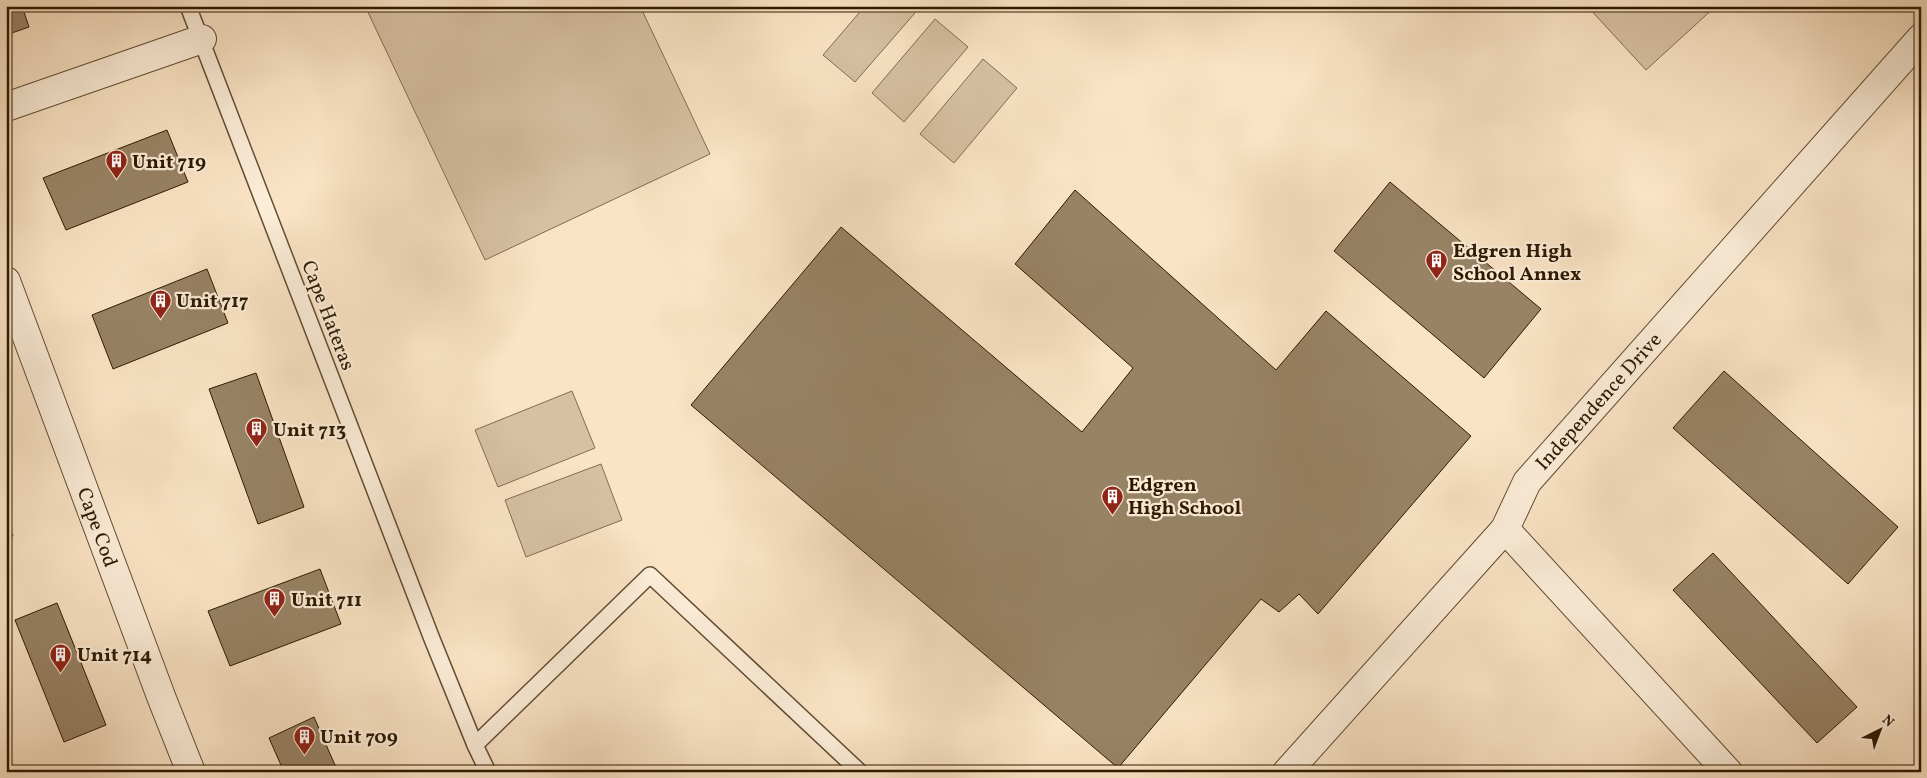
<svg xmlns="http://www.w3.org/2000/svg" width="1927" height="778" viewBox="0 0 1927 778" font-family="Vollkorn,serif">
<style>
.green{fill:#d7c1a4;stroke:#826d52}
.building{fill:#988366;stroke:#2e1900}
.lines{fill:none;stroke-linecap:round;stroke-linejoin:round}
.service-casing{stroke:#614c31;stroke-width:18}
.minor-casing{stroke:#614c31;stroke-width:30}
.service{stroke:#fcedd9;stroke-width:15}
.minor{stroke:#fcedd9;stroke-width:28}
.labels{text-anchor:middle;stroke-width:4.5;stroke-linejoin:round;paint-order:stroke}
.poi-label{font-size:20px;font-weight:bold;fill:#2e1900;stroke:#fcedd9;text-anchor:start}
.street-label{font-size:20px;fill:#2e1900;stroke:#fcedd9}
</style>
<rect width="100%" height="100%" fill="#fae4c5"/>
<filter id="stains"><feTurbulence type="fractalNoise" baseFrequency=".004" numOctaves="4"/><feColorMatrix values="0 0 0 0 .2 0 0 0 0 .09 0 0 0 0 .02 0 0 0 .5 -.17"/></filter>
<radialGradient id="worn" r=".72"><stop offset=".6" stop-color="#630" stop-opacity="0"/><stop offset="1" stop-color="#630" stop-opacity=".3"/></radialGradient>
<g class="green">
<path d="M 365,6 L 640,6 L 710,154 L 485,260 Z"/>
<path d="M 865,6 L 921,6 L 855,82 L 823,55 Z"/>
<path d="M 1587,6 L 1716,6 L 1646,70 Z"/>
<path d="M 935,19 L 968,47 L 904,122 L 872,93 Z"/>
<path d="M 983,59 L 1017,88 L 954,163 L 920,134 Z"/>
<path d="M 572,391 L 595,448 L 498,487 L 475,430 Z"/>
<path d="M 601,464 L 622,520 L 526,557 L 505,500 Z"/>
</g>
<g class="building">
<path d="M 6,6 L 22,6 L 29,27 L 6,35 Z"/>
<path d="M 167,130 L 188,182 L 66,230 L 43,178 Z"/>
<path d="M 1390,182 L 1541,309 L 1484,378 L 1334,251 Z"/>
<path d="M 1075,190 L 1276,370 L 1326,311 L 1471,436 L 1318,614 L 1299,594 L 1279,612 L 1261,599 L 1118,768 L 691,405 L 841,227 L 1082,432 L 1133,368 L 1015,264 Z"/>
<path d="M 207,269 L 228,323 L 113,369 L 92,315 Z"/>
<path d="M 1724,371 L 1898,527 L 1848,584 L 1673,428 Z"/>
<path d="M 256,373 L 304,507 L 258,524 L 209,389 Z"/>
<path d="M 6,519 L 13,536 L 6,539 Z"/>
<path d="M 1713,553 L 1857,707 L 1817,743 L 1673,590 Z"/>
<path d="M 320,569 L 341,624 L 230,666 L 208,611 Z"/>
<path d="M 57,603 L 106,725 L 64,742 L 15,620 Z"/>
<path d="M 314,717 L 338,772 L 284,772 L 269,738 Z"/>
</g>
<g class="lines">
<defs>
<g id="service">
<path d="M 188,6 L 432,639 L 475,745 L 488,772"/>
<path d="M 475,745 L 650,575 L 860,772"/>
</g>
<g id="minor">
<path d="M 6,107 L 202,39"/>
<path d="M 6,281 L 162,699 L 191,772"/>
<path d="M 1505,529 L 1728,772"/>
<path d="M 1287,772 L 1505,529 L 1527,482 L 1921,38"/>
</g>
</defs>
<use href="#service" class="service-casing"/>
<use href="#minor" class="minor-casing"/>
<use href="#service" class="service"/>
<use href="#minor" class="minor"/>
</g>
<defs>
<symbol id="building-pin" viewBox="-11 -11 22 30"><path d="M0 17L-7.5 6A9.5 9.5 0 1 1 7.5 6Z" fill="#8f2418" stroke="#fcedd9"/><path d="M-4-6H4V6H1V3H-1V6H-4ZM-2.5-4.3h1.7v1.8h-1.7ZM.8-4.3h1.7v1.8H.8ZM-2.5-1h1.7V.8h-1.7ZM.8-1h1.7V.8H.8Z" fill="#fff"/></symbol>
</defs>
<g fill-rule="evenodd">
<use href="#building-pin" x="104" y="148" width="25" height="34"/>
<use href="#building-pin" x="1424" y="248" width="25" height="34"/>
<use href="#building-pin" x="148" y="288" width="25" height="34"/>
<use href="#building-pin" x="244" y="416" width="25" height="34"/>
<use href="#building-pin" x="1100" y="484" width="25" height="34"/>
<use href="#building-pin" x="262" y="586" width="25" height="34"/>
<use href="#building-pin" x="48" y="642" width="25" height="34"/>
<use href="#building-pin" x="292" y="724" width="25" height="34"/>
</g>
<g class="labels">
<g class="poi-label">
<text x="132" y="168">Unit 719</text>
<text x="1453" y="257">Edgren High<tspan x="1453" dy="23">School Annex</tspan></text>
<text x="176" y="307">Unit 717</text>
<text x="273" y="436">Unit 713</text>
<text x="1128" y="491">Edgren<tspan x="1128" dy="23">High School</tspan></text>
<text x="291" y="606">Unit 711</text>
<text x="77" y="661">Unit 714</text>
<text x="320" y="743">Unit 709</text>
</g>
<g class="street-label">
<text transform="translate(329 315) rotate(69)" y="7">Cape Hateras</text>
<text transform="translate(1598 401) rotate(-48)" y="7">Independence Drive</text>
<text transform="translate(98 527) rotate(70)" y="7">Cape Cod</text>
</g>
</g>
<rect width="1927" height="778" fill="none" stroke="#fae4c5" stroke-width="25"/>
<rect x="8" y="8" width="1912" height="763" fill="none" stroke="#2e1900" stroke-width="2.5"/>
<rect x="12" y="12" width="1902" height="753" fill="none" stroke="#2e1900"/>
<g transform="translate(1880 730) rotate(42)" stroke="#fcedd9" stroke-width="4" paint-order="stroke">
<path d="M0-4L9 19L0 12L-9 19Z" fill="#2e1900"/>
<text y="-8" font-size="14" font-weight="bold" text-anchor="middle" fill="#2e1900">N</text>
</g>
<rect width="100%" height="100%" filter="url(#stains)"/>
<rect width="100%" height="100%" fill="url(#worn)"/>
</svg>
